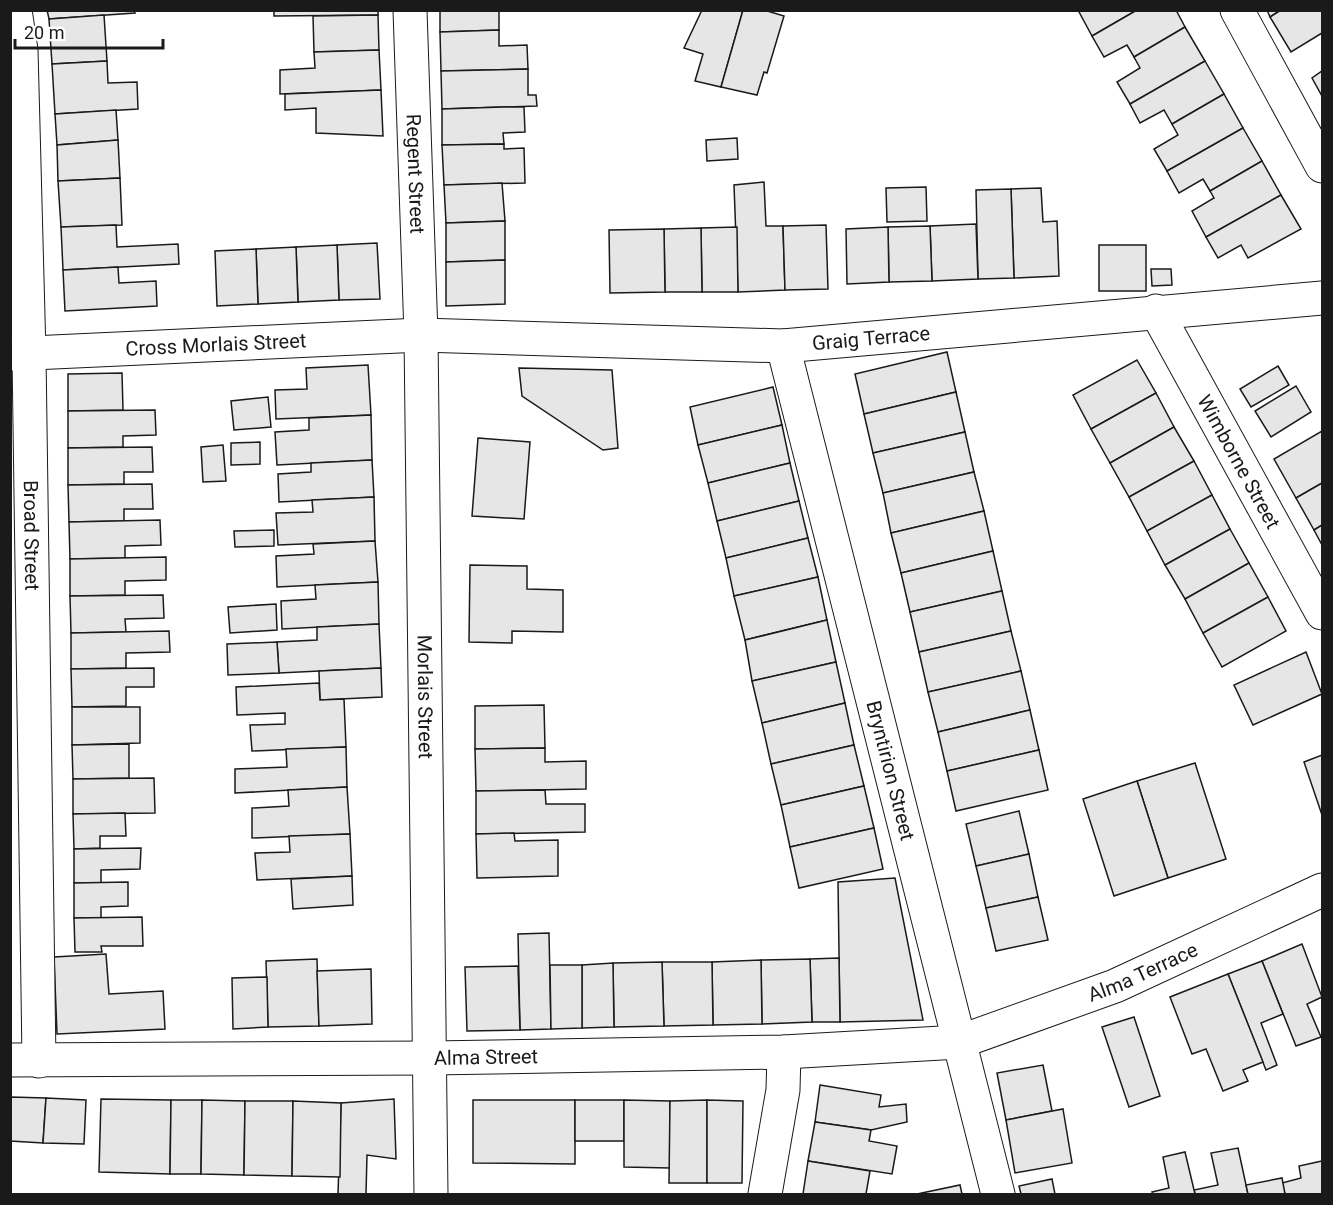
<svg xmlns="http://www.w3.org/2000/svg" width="1333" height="1205" viewBox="0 0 1333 1205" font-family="Roboto,sans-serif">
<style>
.building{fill:#e6e6e6;stroke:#1a1a1a;stroke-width:1.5}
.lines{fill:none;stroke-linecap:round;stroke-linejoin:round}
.street-casing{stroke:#1a1a1a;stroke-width:35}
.street{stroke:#fff;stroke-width:33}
.labels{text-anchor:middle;stroke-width:4.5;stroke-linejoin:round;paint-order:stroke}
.street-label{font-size:20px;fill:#1a1a1a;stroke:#fff}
</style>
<rect width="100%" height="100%" fill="#fff"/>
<g class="building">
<path d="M 47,10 L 134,10 L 135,13 L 49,19 Z"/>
<path d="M 274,10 L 378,10 L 378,15 L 274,16 Z"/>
<path d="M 440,10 L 499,10 L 499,30 L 440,32 Z"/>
<path d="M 702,10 L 743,10 L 721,87 L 695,81 L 703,54 L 684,48 Z"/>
<path d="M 743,10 L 764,10 L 784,16 L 767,73 L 764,72 L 757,95 L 721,87 Z"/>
<path d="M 1078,10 L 1137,10 L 1092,36 Z"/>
<path d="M 1137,10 L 1176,10 L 1185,27 L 1134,57 L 1127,45 L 1104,57 L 1092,36 Z"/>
<path d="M 1267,10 L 1281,10 L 1270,17 Z"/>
<path d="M 1281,10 L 1322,10 L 1322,33 L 1291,52 L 1270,17 Z"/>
<path d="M 104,15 L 107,61 L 52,64 L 49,19 Z"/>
<path d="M 378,15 L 379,50 L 314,52 L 313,16 Z"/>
<path d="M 1185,27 L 1205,61 L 1130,104 L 1117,82 L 1140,68 L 1134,57 Z"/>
<path d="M 499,30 L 499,46 L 527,45 L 528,69 L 441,71 L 440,32 Z"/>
<path d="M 379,50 L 381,90 L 280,94 L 280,70 L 315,68 L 314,52 Z"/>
<path d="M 107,61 L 108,83 L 137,82 L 138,109 L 55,114 L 52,64 Z"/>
<path d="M 1205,61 L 1224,94 L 1172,124 L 1164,110 L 1140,123 L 1130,104 Z"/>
<path d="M 528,69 L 528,95 L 536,95 L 537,106 L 442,109 L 441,71 Z"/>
<path d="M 1322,71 L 1322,96 L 1312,78 Z"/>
<path d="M 381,90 L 383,136 L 316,133 L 316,108 L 285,110 L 285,94 Z"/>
<path d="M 1224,94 L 1243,128 L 1167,171 L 1154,149 L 1178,135 L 1172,124 Z"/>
<path d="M 503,107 L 524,107 L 525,132 L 503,133 L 504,144 L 442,145 L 442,109 Z"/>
<path d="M 116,110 L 118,140 L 57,145 L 55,114 Z"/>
<path d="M 1243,128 L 1262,161 L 1210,191 L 1203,179 L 1179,193 L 1167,171 Z"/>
<path d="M 737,138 L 738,159 L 707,161 L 706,140 Z"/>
<path d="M 118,140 L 120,178 L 58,181 L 57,145 Z"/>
<path d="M 504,144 L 504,149 L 524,148 L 525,183 L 444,185 L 442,145 Z"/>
<path d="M 1262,161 L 1281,195 L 1206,237 L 1192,211 L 1214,198 L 1210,191 Z"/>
<path d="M 120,178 L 122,225 L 61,227 L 58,181 Z"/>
<path d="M 764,182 L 766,226 L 783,226 L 785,290 L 738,292 L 734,185 Z"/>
<path d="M 502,183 L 505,221 L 446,223 L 444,185 Z"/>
<path d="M 926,187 L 927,221 L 887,222 L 886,188 Z"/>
<path d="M 1041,188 L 1043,222 L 1057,221 L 1059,276 L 1014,278 L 1011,189 Z"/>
<path d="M 1011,189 L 1014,278 L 978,279 L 976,190 Z"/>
<path d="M 1281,195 L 1301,229 L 1248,258 L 1241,245 L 1218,258 L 1206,237 Z"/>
<path d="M 505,221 L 505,260 L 446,262 L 446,223 Z"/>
<path d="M 976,224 L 978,279 L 932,281 L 930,226 Z"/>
<path d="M 116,225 L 117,247 L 178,244 L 179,264 L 63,270 L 61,227 Z"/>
<path d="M 826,225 L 828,289 L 785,290 L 783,226 Z"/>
<path d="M 930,226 L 932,281 L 889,282 L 888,227 Z"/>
<path d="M 737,227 L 738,292 L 702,292 L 701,228 Z"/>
<path d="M 888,227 L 889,282 L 847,284 L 846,229 Z"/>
<path d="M 701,228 L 702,292 L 665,292 L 664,229 Z"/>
<path d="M 664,229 L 665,292 L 610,293 L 609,230 Z"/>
<path d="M 377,243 L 380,299 L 339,300 L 337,245 Z"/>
<path d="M 337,245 L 339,300 L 298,302 L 296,247 Z"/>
<rect x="1099" y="245" width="47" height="46"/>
<path d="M 296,247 L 298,302 L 258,304 L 256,249 Z"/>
<path d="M 256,249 L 258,304 L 217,306 L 215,251 Z"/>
<path d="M 505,260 L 505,304 L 446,306 L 446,262 Z"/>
<path d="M 118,267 L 119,283 L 156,281 L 157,306 L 65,311 L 63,270 Z"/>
<path d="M 1151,269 L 1171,269 L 1172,285 L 1152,286 Z"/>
<path d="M 947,352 L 956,392 L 864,414 L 855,374 Z"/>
<path d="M 1137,360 L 1156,393 L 1091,429 L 1073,395 Z"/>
<path d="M 368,365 L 371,415 L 276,419 L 275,390 L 307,389 L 306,368 Z"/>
<path d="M 1278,366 L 1289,385 L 1251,407 L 1240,389 Z"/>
<path d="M 519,368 L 612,370 L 618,448 L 603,450 L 522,396 Z"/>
<path d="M 122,373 L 123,410 L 68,411 L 68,374 Z"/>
<path d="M 1296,386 L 1311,412 L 1271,437 L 1255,411 Z"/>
<path d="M 773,387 L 782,425 L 698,445 L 690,407 Z"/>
<path d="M 956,392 L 965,432 L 873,453 L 864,414 Z"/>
<path d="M 1156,393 L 1174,427 L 1110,463 L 1091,429 Z"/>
<path d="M 268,397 L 271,427 L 234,430 L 231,401 Z"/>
<path d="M 155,410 L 156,435 L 123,436 L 123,447 L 68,448 L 68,411 Z"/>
<path d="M 371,415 L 372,460 L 277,465 L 275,432 L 309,430 L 309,418 Z"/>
<path d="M 782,425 L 790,463 L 708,483 L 698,445 Z"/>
<path d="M 1174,427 L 1194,461 L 1129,497 L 1110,463 Z"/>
<path d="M 1322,431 L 1322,483 L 1296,498 L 1274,459 Z"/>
<path d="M 965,432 L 974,472 L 883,493 L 873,453 Z"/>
<path d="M 478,438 L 530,442 L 524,519 L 472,516 Z"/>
<path d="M 260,442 L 260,464 L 231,465 L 231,443 Z"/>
<path d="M 223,445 L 226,481 L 203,482 L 201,447 Z"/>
<path d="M 152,447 L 153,472 L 124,472 L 124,484 L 68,485 L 68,448 Z"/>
<path d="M 372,460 L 374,497 L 279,502 L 278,474 L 311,472 L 311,463 Z"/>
<path d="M 1194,461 L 1212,495 L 1147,531 L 1129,497 Z"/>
<path d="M 790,463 L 799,501 L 717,521 L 708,483 Z"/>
<path d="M 974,472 L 984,511 L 891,533 L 883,493 Z"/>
<path d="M 1322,483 L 1322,525 L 1314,530 L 1296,498 Z"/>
<path d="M 152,484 L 153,509 L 124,509 L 124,521 L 69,522 L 68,485 Z"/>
<path d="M 1212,495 L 1230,529 L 1165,565 L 1147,531 Z"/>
<path d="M 374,497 L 375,541 L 278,545 L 276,513 L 313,512 L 312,500 Z"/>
<path d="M 799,501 L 808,538 L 726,558 L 717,521 Z"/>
<path d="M 984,511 L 993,551 L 901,573 L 891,533 Z"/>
<path d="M 160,520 L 161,545 L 125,546 L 125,558 L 70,559 L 69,522 Z"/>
<path d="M 1322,525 L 1322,545 L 1314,530 Z"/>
<path d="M 1230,529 L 1249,563 L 1185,599 L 1165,565 Z"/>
<path d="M 274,530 L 274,546 L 235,547 L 234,531 Z"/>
<path d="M 808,538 L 818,577 L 734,596 L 726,558 Z"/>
<path d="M 375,541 L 378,582 L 277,587 L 276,556 L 314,554 L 313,544 Z"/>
<path d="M 993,551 L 1002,591 L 910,612 L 901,573 Z"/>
<path d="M 166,557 L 166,580 L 125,581 L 125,595 L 70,596 L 70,559 Z"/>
<path d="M 1249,563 L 1268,597 L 1203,633 L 1185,599 Z"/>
<path d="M 470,565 L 527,566 L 527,589 L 563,590 L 563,632 L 512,631 L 512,643 L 469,642 Z"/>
<path d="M 818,577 L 827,620 L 745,640 L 734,596 Z"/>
<path d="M 378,582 L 379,624 L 282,629 L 281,601 L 316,599 L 315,585 Z"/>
<path d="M 1002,591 L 1011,631 L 919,652 L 910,612 Z"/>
<path d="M 163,595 L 164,618 L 125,619 L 126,632 L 71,633 L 70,596 Z"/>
<path d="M 1268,597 L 1286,631 L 1222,667 L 1203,633 Z"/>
<path d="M 276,604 L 277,630 L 230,633 L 228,607 Z"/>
<path d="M 827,620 L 836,662 L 752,681 L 745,640 Z"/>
<path d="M 379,624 L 381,668 L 279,673 L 277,642 L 317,640 L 317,627 Z"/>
<path d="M 169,631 L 170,652 L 126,653 L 126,668 L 71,669 L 71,633 Z"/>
<path d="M 1011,631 L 1021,671 L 928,692 L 919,652 Z"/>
<path d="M 277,642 L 279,673 L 228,675 L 227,644 Z"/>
<path d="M 1306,652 L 1322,694 L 1253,725 L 1234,685 Z"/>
<path d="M 836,662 L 845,703 L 762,723 L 752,681 Z"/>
<path d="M 154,668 L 154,687 L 126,687 L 126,706 L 72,707 L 71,669 Z"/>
<path d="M 381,668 L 382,697 L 320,700 L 319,671 Z"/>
<path d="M 1021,671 L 1030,710 L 938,732 L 928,692 Z"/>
<path d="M 319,683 L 320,700 L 344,699 L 346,747 L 252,751 L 250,725 L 285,724 L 285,713 L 237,715 L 236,687 Z"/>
<path d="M 845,703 L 854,745 L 771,764 L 762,723 Z"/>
<path d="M 544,705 L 545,748 L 475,749 L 475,706 Z"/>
<path d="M 72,707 L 140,707 L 140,743 L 72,745 Z"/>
<path d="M 1030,710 L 1039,750 L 947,771 L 938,732 Z"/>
<path d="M 129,744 L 129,778 L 73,779 L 72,745 Z"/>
<path d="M 854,745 L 864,786 L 781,805 L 771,764 Z"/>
<path d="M 346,747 L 347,787 L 235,793 L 235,769 L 287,767 L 286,749 Z"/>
<path d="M 545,748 L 545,762 L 586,761 L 586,789 L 476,791 L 475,749 Z"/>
<path d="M 1039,750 L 1048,790 L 956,811 L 947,771 Z"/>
<path d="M 1322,755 L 1322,815 L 1304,762 Z"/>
<path d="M 1195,763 L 1226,859 L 1168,878 L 1137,781 Z"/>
<path d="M 154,778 L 155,813 L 73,814 L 73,779 Z"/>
<path d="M 1137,781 L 1168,878 L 1114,896 L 1083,799 Z"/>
<path d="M 864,786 L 874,828 L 790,847 L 781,805 Z"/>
<path d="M 347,787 L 350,834 L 252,838 L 252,808 L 289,806 L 288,790 Z"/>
<path d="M 545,790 L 546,804 L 585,804 L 585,832 L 476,834 L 476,791 Z"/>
<path d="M 1019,811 L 1029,854 L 976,866 L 966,824 Z"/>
<path d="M 125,813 L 126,836 L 100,836 L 100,848 L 74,849 L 73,814 Z"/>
<path d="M 874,828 L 883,869 L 799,888 L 790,847 Z"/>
<path d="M 514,833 L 515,841 L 558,840 L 558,876 L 477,878 L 476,834 Z"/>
<path d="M 350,834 L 352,876 L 257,880 L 255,853 L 290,852 L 289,836 Z"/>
<path d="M 141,848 L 140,869 L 101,870 L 101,883 L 74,883 L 74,849 Z"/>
<path d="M 1029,854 L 1038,897 L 986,908 L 976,866 Z"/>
<path d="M 352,876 L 353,905 L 293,909 L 291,879 Z"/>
<path d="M 895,878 L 923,1020 L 840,1022 L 838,882 Z"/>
<path d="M 128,882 L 128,906 L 101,907 L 101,918 L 74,918 L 74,883 Z"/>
<path d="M 1038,897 L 1048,940 L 996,951 L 986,908 Z"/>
<path d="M 142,917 L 143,946 L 101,946 L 102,952 L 75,952 L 74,918 Z"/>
<path d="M 549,933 L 551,1029 L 520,1030 L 518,934 Z"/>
<path d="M 1302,944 L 1322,997 L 1307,1004 L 1321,1037 L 1296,1046 L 1262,961 Z"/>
<path d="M 106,954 L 109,994 L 163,991 L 165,1029 L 57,1034 L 54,957 Z"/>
<path d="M 839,958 L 840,1022 L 812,1022 L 810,959 Z"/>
<path d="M 317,959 L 319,1026 L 268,1027 L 266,961 Z"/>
<path d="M 810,959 L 812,1022 L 762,1024 L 761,960 Z"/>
<path d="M 761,960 L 762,1024 L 713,1025 L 712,962 Z"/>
<path d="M 1262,961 L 1283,1014 L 1261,1023 L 1277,1065 L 1266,1070 L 1228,974 Z"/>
<path d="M 662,962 L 712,962 L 713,1025 L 664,1026 Z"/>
<path d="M 662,962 L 664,1026 L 614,1027 L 613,963 Z"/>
<path d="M 613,963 L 614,1027 L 582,1028 L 582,965 Z"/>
<path d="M 550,965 L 582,965 L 582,1028 L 551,1029 Z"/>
<path d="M 518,966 L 520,1030 L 467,1031 L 465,967 Z"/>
<path d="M 371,969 L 372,1024 L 319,1026 L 317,971 Z"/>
<path d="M 1228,974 L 1263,1062 L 1243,1070 L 1248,1081 L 1223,1091 L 1206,1049 L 1192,1054 L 1170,997 Z"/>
<path d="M 267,977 L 268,1027 L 233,1029 L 232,978 Z"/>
<path d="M 1134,1017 L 1160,1096 L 1129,1107 L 1102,1027 Z"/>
<path d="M 1043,1065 L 1052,1111 L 1006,1120 L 997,1073 Z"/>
<path d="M 820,1085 L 881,1095 L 879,1107 L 906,1104 L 907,1122 L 871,1130 L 815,1122 Z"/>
<path d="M 10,1097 L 46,1098 L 43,1143 L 10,1141 Z"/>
<path d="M 46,1098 L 86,1100 L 84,1144 L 43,1143 Z"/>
<path d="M 101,1099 L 171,1100 L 170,1174 L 99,1172 Z"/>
<path d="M 394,1099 L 396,1159 L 367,1155 L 366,1194 L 338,1194 L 341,1103 Z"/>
<path d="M 171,1100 L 202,1100 L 201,1174 L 170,1174 Z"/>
<path d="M 202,1100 L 245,1101 L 244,1175 L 201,1174 Z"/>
<path d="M 473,1100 L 575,1100 L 575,1164 L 473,1163 Z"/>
<rect x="575" y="1100" width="49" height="41"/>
<path d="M 624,1100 L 670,1101 L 670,1168 L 624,1167 Z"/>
<path d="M 707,1100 L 707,1183 L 669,1183 L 670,1101 Z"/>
<path d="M 707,1100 L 743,1101 L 742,1183 L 707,1183 Z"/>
<path d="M 245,1101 L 293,1101 L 292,1176 L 244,1175 Z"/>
<path d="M 293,1101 L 341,1103 L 340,1177 L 292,1176 Z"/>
<path d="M 1063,1109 L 1072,1163 L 1015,1173 L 1006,1120 Z"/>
<path d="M 815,1122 L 871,1130 L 869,1141 L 897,1146 L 892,1174 L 808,1161 Z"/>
<path d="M 1238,1148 L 1248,1194 L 1195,1194 L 1194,1190 L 1218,1185 L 1211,1153 Z"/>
<path d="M 1185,1152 L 1195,1194 L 1153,1194 L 1152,1192 L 1169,1188 L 1163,1157 Z"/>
<path d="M 808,1161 L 870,1171 L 866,1194 L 803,1194 Z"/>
<path d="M 1322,1161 L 1322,1194 L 1285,1194 L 1282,1183 L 1301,1178 L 1299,1166 Z"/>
<path d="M 1282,1178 L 1285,1194 L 1248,1194 L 1246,1185 Z"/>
<path d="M 1052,1179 L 1055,1194 L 1021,1194 L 1019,1186 Z"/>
<path d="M 960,1185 L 962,1194 L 917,1194 Z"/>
</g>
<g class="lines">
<defs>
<g id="street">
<path id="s1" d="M 15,10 L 21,50 L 29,354 L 39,1061"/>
<path id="s2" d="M 410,10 L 421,335 L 431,1194"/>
<path d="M 1237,10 L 1322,166"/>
<path id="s3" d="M 1156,311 L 1322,613"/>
<path id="s4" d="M 783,346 L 998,1194"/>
<path id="s5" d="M 10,354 L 421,335 L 783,346 L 1322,298"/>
<path id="s6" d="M 10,1060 L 431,1058 L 784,1052 L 959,1042 L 1115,986 L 1322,890"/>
<path d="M 765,1194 L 783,1090 L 784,1052"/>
</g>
</defs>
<use href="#street" class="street-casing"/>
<use href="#street" class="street"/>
</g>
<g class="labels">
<g class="street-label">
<text dy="7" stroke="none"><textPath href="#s2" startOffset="164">Regent Street</textPath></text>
<text dy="7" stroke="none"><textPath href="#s5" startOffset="862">Graig Terrace</textPath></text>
<text dy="7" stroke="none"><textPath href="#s5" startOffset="206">Cross Morlais Street</textPath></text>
<text dy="7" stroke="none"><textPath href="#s3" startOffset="172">Wimborne Street</textPath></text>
<text dy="7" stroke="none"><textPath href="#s1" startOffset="526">Broad Street</textPath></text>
<text dy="7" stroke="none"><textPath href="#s2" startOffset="687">Morlais Street</textPath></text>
<text dy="7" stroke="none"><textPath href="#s4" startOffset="438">Bryntirion Street</textPath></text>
<text dy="7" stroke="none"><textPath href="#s6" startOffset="1146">Alma Terrace</textPath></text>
<text dy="7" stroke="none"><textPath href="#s6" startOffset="476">Alma Street</textPath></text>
</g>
</g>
<rect width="1333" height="1205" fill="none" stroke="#1a1a1a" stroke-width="24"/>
<path d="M15 39v9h148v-9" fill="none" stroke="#1a1a1a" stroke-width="3"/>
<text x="24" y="39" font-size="18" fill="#1a1a1a" stroke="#ffffff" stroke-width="4.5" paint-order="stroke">20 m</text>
</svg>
